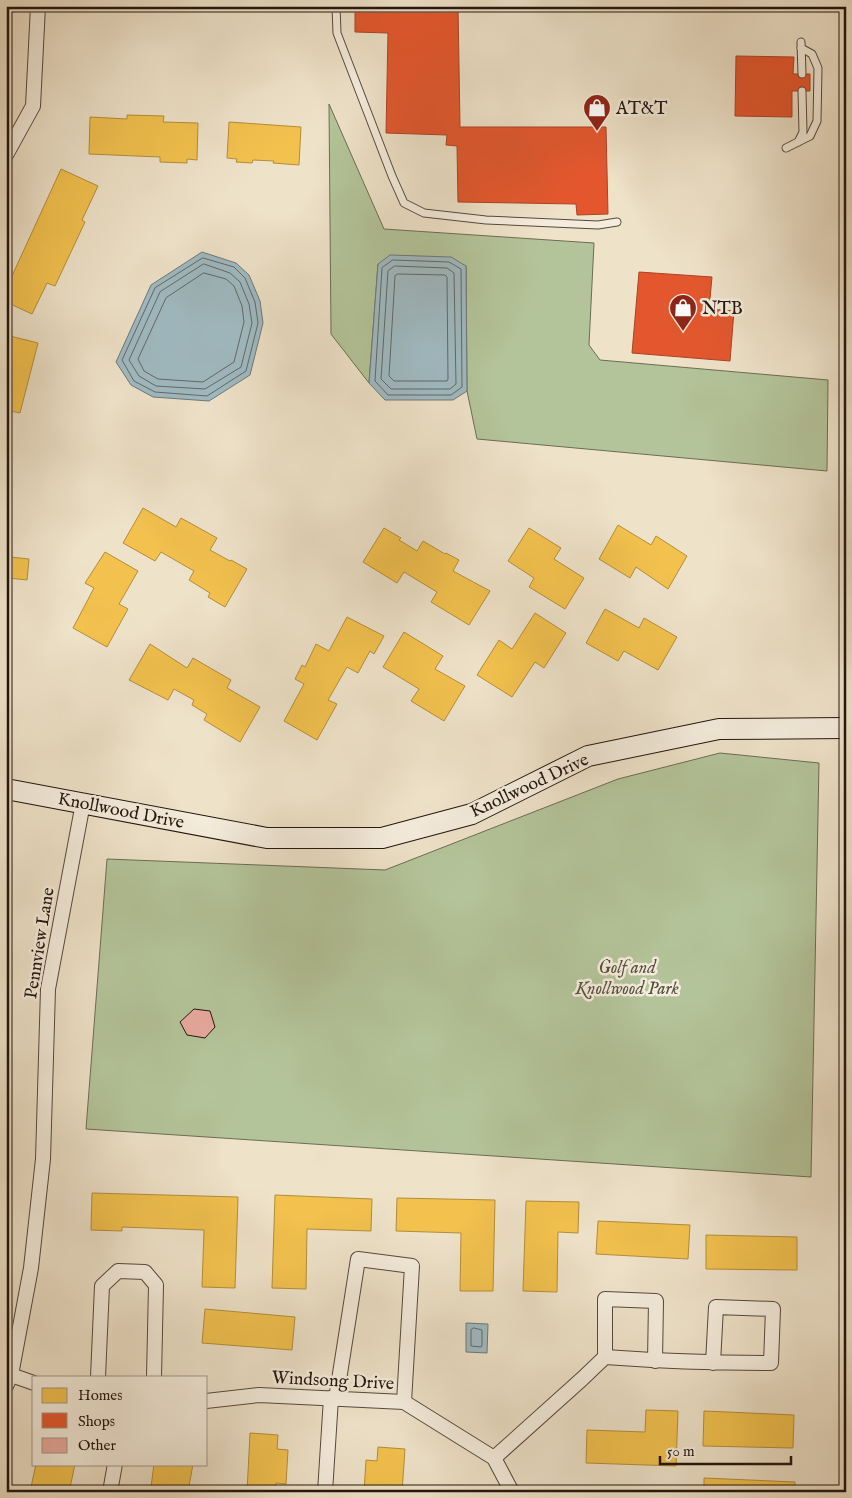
<svg xmlns="http://www.w3.org/2000/svg" width="852" height="1498" viewBox="0 0 852 1498" font-family="'IM FELL English',serif">
<style>
.green{fill:#b4c49a;stroke:#6c6c54}
.water{fill:#9fbac2;stroke:#6d787a}
.homes{fill:#f2c14e;stroke:#b48d3b}
.shops{fill:#e4572e;stroke:#aa4324}
.lines{fill:none;stroke-linecap:round;stroke-linejoin:round}
.shore{stroke:#616868;stroke-width:1}
.building{fill:#e8aa9e;stroke:#23150e}
.lane-casing{stroke:#56483d;stroke-width:9}
.street-casing{stroke:#56483d;stroke-width:16}
.secondary-casing{stroke:#23150e;stroke-width:22}
.lane{stroke:#f4ecdc;stroke-width:7}
.street{stroke:#f4ecdc;stroke-width:14}
.secondary{stroke:#f4ecdc;stroke-width:20}
.labels{text-anchor:middle;stroke-width:5;stroke-linejoin:round;paint-order:stroke}
.poi-label{font-size:18px;fill:#23150e;stroke:#f4ecdc;text-anchor:start}
.street-label{font-size:18px;fill:#23150e;stroke:#f4ecdc}
.park-label{font-size:18px;font-style:italic;fill:#56523f;stroke:#f4ecdc}
</style>
<rect width="100%" height="100%" fill="#eee2c9"/>
<filter id="stains"><feTurbulence type="fractalNoise" baseFrequency=".004" numOctaves="4"/><feColorMatrix values="0 0 0 0 .2 0 0 0 0 .09 0 0 0 0 .02 0 0 0 .5 -.17"/></filter>
<radialGradient id="worn" r=".72"><stop offset=".6" stop-color="#630" stop-opacity="0"/><stop offset="1" stop-color="#630" stop-opacity=".3"/></radialGradient>
<g class="green">
<path d="M 329,104 L 384,229 L 594,243 L 589,345 L 600,360 L 828,380 L 827,471 L 477,439 L 467,391 L 466,266 L 378,264 L 369,383 L 331,334 Z"/>
<path d="M 720,753 L 819,763 L 811,1177 L 86,1129 L 107,859 L 385,870 L 618,779 Z"/>
</g>
<g class="water">
<path d="M 202,252 L 236,263 L 249,275 L 260,301 L 263,323 L 250,375 L 209,401 L 153,397 L 131,385 L 116,362 L 151,285 Z"/>
<path d="M 390,255 L 451,257 L 466,266 L 467,391 L 453,400 L 385,400 L 369,383 L 378,264 Z"/>
<path d="M 466,1323 L 488,1324 L 487,1353 L 466,1352 Z"/>
</g>
<g class="homes">
<path d="M 127,115 L 164,116 L 163,122 L 198,123 L 197,160 L 187,159 L 187,163 L 160,162 L 160,157 L 89,154 L 90,117 L 127,119 Z"/>
<path d="M 229,122 L 301,127 L 299,165 L 273,163 L 274,161 L 253,160 L 252,163 L 236,162 L 237,159 L 227,158 Z"/>
<path d="M 61,169 L 98,186 L 82,220 L 85,222 L 55,286 L 47,283 L 32,314 L 6,302 L 6,289 Z"/>
<path d="M 6,335 L 38,343 L 20,413 L 6,410 Z"/>
<path d="M 143,508 L 176,527 L 181,518 L 217,538 L 210,550 L 230,561 L 231,560 L 247,569 L 225,607 L 208,597 L 210,593 L 189,580 L 194,571 L 161,552 L 155,561 L 123,543 Z"/>
<path d="M 618,525 L 651,545 L 656,536 L 687,556 L 668,589 L 636,567 L 630,578 L 599,559 Z"/>
<path d="M 384,528 L 401,538 L 399,540 L 417,551 L 423,541 L 445,554 L 446,553 L 459,560 L 453,571 L 490,591 L 469,625 L 431,602 L 437,592 L 404,572 L 397,583 L 363,562 Z"/>
<path d="M 529,528 L 561,548 L 554,559 L 584,578 L 565,609 L 529,587 L 534,578 L 508,561 Z"/>
<path d="M 105,552 L 138,571 L 119,604 L 128,609 L 107,647 L 73,628 L 94,588 L 85,583 Z"/>
<path d="M 10,557 L 29,559 L 27,580 L 8,578 Z"/>
<path d="M 605,609 L 639,628 L 644,618 L 677,637 L 658,670 L 624,651 L 618,661 L 586,643 Z"/>
<path d="M 535,613 L 566,633 L 544,668 L 535,662 L 512,697 L 477,675 L 499,640 L 512,649 Z"/>
<path d="M 347,617 L 384,636 L 374,654 L 370,651 L 358,673 L 347,667 L 328,700 L 337,704 L 317,740 L 284,721 L 304,684 L 295,679 L 302,665 L 305,667 L 316,644 L 329,651 Z"/>
<path d="M 404,632 L 443,656 L 435,669 L 465,686 L 444,721 L 411,701 L 419,689 L 383,667 Z"/>
<path d="M 150,644 L 187,668 L 193,658 L 231,680 L 227,688 L 260,707 L 240,742 L 204,720 L 207,714 L 192,705 L 194,700 L 174,689 L 168,700 L 129,680 Z"/>
<path d="M 92,1193 L 238,1197 L 235,1288 L 202,1287 L 204,1230 L 122,1227 L 122,1231 L 91,1230 Z"/>
<path d="M 275,1195 L 372,1199 L 371,1231 L 307,1229 L 306,1289 L 272,1288 Z"/>
<path d="M 397,1198 L 495,1200 L 493,1291 L 460,1291 L 461,1233 L 396,1231 Z"/>
<path d="M 526,1201 L 579,1202 L 578,1233 L 558,1232 L 557,1292 L 523,1291 Z"/>
<path d="M 598,1221 L 690,1225 L 688,1259 L 596,1254 Z"/>
<path d="M 706,1235 L 797,1237 L 797,1270 L 706,1269 Z"/>
<path d="M 205,1309 L 295,1317 L 292,1350 L 202,1343 Z"/>
<path d="M 646,1410 L 678,1411 L 676,1466 L 586,1463 L 587,1430 L 645,1432 Z"/>
<path d="M 704,1411 L 794,1415 L 793,1448 L 703,1446 Z"/>
<path d="M 250,1433 L 278,1435 L 277,1449 L 288,1450 L 286,1484 L 276,1483 L 276,1492 L 247,1492 Z"/>
<path d="M 378,1447 L 405,1449 L 402,1492 L 364,1492 L 366,1460 L 377,1461 Z"/>
<path d="M 36,1464 L 75,1464 L 70,1488 L 58,1486 L 57,1492 L 30,1492 Z"/>
<path d="M 154,1464 L 193,1464 L 188,1492 L 159,1492 L 160,1489 L 151,1487 Z"/>
<path d="M 704,1478 L 795,1482 L 795,1492 L 704,1492 Z"/>
</g>
<g class="shops">
<path d="M 355,6 L 458,6 L 460,127 L 606,127 L 608,214 L 577,215 L 576,204 L 458,202 L 457,146 L 446,145 L 447,135 L 386,133 L 388,33 L 355,32 Z"/>
<path d="M 736,56 L 794,57 L 793,74 L 810,74 L 810,91 L 792,91 L 792,117 L 735,116 Z"/>
<path d="M 639,272 L 712,277 L 709,309 L 734,311 L 730,361 L 632,353 Z"/>
</g>
<g class="lines">
<g class="shore">
<path d="M 203,258 L 234,267 L 245,278 L 255,302 L 258,323 L 246,371 L 207,396 L 155,392 L 134,381 L 122,360 L 155,288 Z"/>
<path d="M 393,260 L 449,262 L 461,269 L 462,387 L 451,395 L 388,395 L 375,381 L 382,268 Z"/>
<path d="M 204,264 L 230,273 L 240,282 L 249,304 L 252,323 L 241,367 L 205,389 L 156,386 L 139,376 L 129,360 L 160,292 Z"/>
<path d="M 395,266 L 447,268 L 454,273 L 456,384 L 450,389 L 391,389 L 381,379 L 388,271 Z"/>
<path d="M 204,273 L 226,279 L 234,286 L 242,306 L 244,322 L 234,362 L 203,382 L 158,379 L 144,371 L 138,359 L 166,298 Z"/>
<path d="M 398,274 L 445,275 L 447,277 L 448,379 L 447,381 L 394,381 L 389,376 L 395,276 Z"/>
<path d="M 474,1328 L 482,1330 L 482,1345 L 481,1347 L 471,1346 L 471,1330 Z"/>
</g>
</g>
<path class="building" d="M 194,1009 L 210,1011 L 215,1027 L 205,1038 L 187,1035 L 180,1022 Z"/>
<g class="lines">
<defs>
<g id="lane">
<path d="M 336,6 L 337,33 L 392,176 L 404,203 L 424,213 L 486,220 L 598,225 L 617,222"/>
<path d="M 801,42 L 802,74"/>
<path d="M 798,142 L 810,136 L 817,121 L 818,68 L 812,54 L 801,48"/>
<path d="M 786,148 L 798,142 L 803,132 L 802,91"/>
</g>
<g id="street">
<path d="M 6,155 L 33,106 L 38,6"/>
<path d="M 605,1357 C 660,1361 715,1363 771,1363 L 773,1309 L 716,1307 L 713,1363"/>
<path d="M 11,1375 L 34,1383"/>
<path d="M 98,1377 L 102,1286 L 118,1271 L 145,1272 L 156,1285 L 154,1377"/>
<path d="M 6,1386 L 11,1375 L 31,1268 L 43,1159 L 48,989 L 83,803"/>
<path d="M 336,1399 L 358,1259 L 412,1266 L 404,1402"/>
<path d="M 206,1401 L 259,1395 L 404,1402 L 494,1458 L 512,1492"/>
<path d="M 494,1458 L 582,1379 L 605,1357 L 605,1299 L 656,1301 L 655,1361"/>
<path d="M 110,1492 L 115,1464"/>
<path d="M 325,1492 L 331,1398"/>
</g>
<path id="secondary" d="M 6,789 L 267,838 L 382,838 L 472,814 L 588,756 L 719,729 L 846,728"/>
</defs>
<use href="#lane" class="lane-casing"/>
<use href="#street" class="street-casing"/>
<use href="#secondary" class="secondary-casing"/>
<use href="#lane" class="lane"/>
<use href="#street" class="street"/>
<use href="#secondary" class="secondary"/>
</g>
<defs>
<symbol id="shop-pin" viewBox="-11 -11 22 30"><path d="M0 17L-7.5 6A9.5 9.5 0 1 1 7.5 6Z" fill="#8f2418" stroke="#f4ecdc"/><path d="M-5-2.5h2.3a2.7 3.5 0 0 1 5.4 0H5L5.5 6h-11ZM-1.5-2.5h3a1.5 2.3 0 0 0-3 0Z" fill="#fff"/></symbol>
</defs>
<g fill-rule="evenodd">
<use href="#shop-pin" x="581" y="92" width="32" height="43"/>
<use href="#shop-pin" x="667" y="292" width="32" height="43"/>
</g>
<g class="labels">
<g class="poi-label">
<text x="616" y="114">AT&amp;T</text>
<text x="702" y="314">NTB</text>
</g>
<g class="street-label">
<text transform="translate(529 785) rotate(-25)" y="6">Knollwood Drive</text>
<text transform="translate(121 810) rotate(11)" y="6">Knollwood Drive</text>
<text transform="translate(39 943) rotate(-81)" y="6">Pennview Lane</text>
<text transform="translate(333 1380) rotate(3)" y="6">Windsong Drive</text>
</g>
<g class="park-label">
<text x="627" y="973">Golf and<tspan x="627" dy="21">Knollwood Park</tspan></text>
</g>
</g>
<rect width="852" height="1498" fill="none" stroke="#eee2c9" stroke-width="25"/>
<rect x="8" y="8" width="837" height="1483" fill="none" stroke="#23150e" stroke-width="2.5"/>
<rect x="12" y="12" width="827" height="1473" fill="none" stroke="#23150e"/>
<rect x="32" y="1376" width="175" height="90" fill="#f4ecdc" stroke="#a0968a"/>
<rect x="42" y="1388" width="25" height="15" fill="#f2c14e" stroke="#a0968a"/>
<text x="78" y="1400" font-size="15" fill="#23150e">Homes</text>
<rect x="42" y="1413" width="25" height="15" fill="#e4572e" stroke="#a0968a"/>
<text x="78" y="1426" font-size="15" fill="#23150e">Shops</text>
<rect x="42" y="1438" width="25" height="15" fill="#e8aa9e" stroke="#a0968a"/>
<text x="78" y="1450" font-size="15" fill="#23150e">Other</text>
<path d="M660 1456v8h131v-8" fill="none" stroke="#23150e" stroke-width="2.5"/>
<text x="667" y="1456" font-size="15" fill="#23150e" stroke="#f4ecdc" stroke-width="4" paint-order="stroke">50 m</text>
<rect width="100%" height="100%" filter="url(#stains)"/>
<rect width="100%" height="100%" fill="url(#worn)"/>
</svg>
